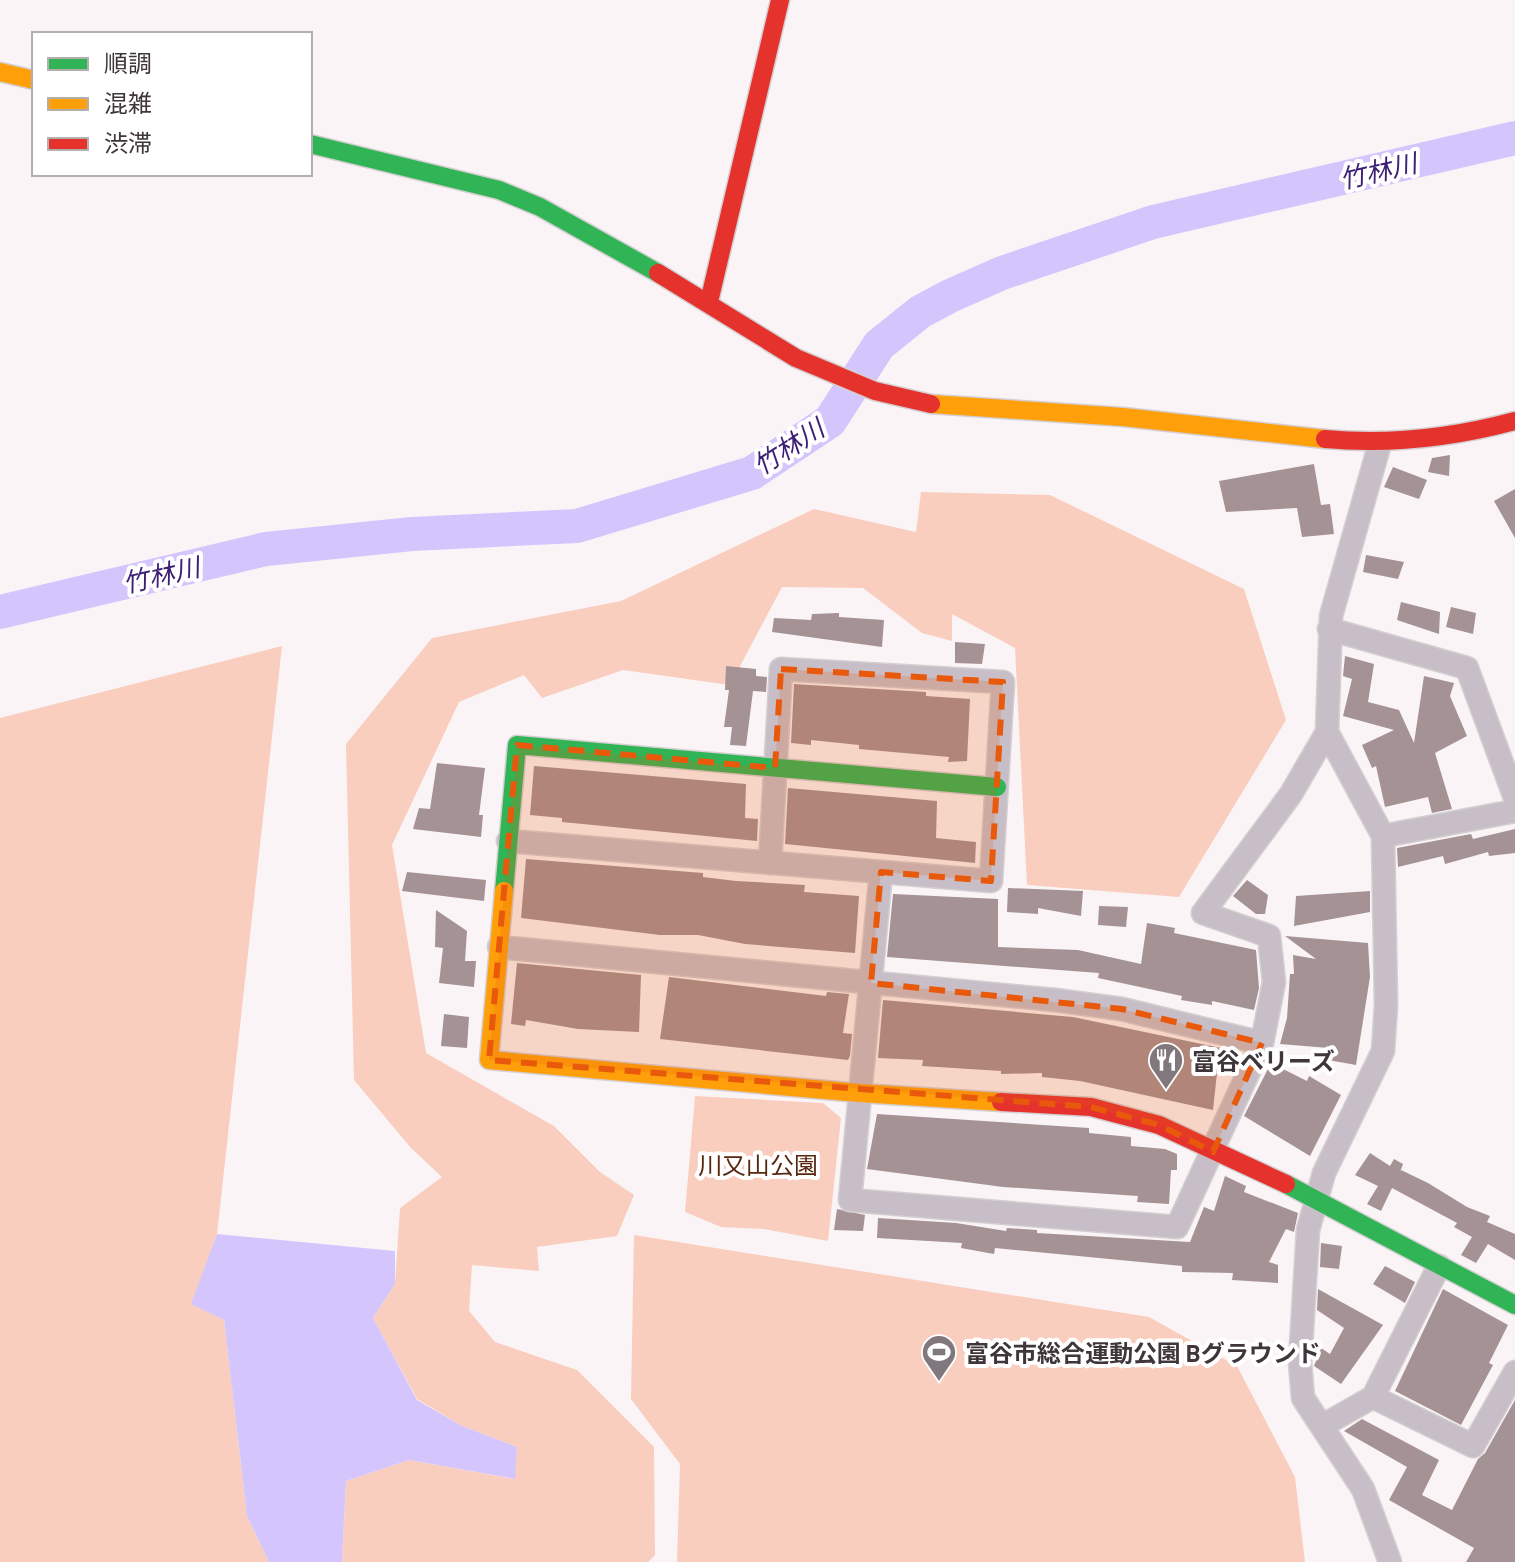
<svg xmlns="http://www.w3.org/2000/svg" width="1515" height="1562" viewBox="0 0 1515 1562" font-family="Barlow,'Noto Sans JP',sans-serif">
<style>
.green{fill:#f9cebe}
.water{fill:#d4c6fd}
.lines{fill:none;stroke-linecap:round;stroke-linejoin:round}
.river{stroke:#d4c6fd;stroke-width:34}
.building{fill:#a49295}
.street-casing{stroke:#d4cfd1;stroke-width:25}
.fast-casing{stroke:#d4cfd1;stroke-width:21}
.slow-casing{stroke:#d4cfd1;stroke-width:21}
.jam-casing{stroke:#d4cfd1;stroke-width:21}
.street{stroke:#c7bec7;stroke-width:22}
.fast{stroke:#30b455;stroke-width:18}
.slow{stroke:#ff9f0a;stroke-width:18}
.jam{stroke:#e5322d;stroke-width:18}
.marked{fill:#e8590c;fill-opacity:0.2;stroke:#e8590c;stroke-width:6;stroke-dasharray:16 10;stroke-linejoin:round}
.labels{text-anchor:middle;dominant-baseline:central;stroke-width:8;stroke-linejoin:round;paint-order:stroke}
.poi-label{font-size:24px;font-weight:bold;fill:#3e363a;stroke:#fff;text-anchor:start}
.park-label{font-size:24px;fill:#58260e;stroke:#fff}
.water-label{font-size:26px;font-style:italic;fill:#3d2075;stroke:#fff}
</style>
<rect width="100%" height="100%" fill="#fbf4f7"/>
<!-- green -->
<path class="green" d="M 921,492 L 1050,495 L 1244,589 L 1286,720 L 1179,897 L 1027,885 L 1015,648 L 952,614 L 952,641 L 922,633 L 863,588 L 782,587 L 730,685 L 623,670 L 542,698 L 524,675 L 459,702 L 392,845 L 426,1053 L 554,1126 L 600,1172 L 634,1195 L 617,1236 L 537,1247 L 539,1271 L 472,1265 L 469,1311 L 495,1342 L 577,1370 L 654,1447 L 655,1555 L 648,1562 L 342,1562 L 346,1481 L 409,1460 L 514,1479 L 517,1447 L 462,1426 L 417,1399 L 373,1318 L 395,1284 L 400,1208 L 442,1177 L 411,1148 L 354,1080 L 346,744 L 432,638 L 621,601 L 814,509 L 916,532 Z
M 282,646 L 217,1234 L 192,1304 L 224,1320 L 247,1516 L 269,1562 L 0,1562 L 0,718 Z
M 695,1096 L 823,1103 L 841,1118 L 828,1241 L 764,1229 L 721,1227 L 685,1212 Z
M 634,1235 L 1149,1317 L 1237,1366 L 1295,1477 L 1305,1562 L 677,1562 L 680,1464 L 631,1399 Z"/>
<!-- water -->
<path class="water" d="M 217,1234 L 395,1251 L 395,1284 L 373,1318 L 417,1400 L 462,1426 L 517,1447 L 515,1479 L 409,1460 L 346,1481 L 342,1562 L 269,1562 L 247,1516 L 224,1320 L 191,1304 Z"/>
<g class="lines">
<!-- river -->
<path class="river" d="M 0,612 L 266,549 L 412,534 L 577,526 L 752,473 L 830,421 L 879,345 L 920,312 L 950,296 L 1002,273 L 1153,222 L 1515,138"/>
</g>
<!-- building -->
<path class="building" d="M 1450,455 L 1449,476 L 1428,472 L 1432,458 Z
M 1314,464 L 1321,505 L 1330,504 L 1334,534 L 1302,537 L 1297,508 L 1226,512 L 1219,481 Z
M 1393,467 L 1427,480 L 1419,499 L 1384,487 Z
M 1515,489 L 1515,538 L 1494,501 Z
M 1366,555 L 1404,562 L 1398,579 L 1363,572 Z
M 1401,602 L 1440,612 L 1439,634 L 1397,620 Z
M 1451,607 L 1476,613 L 1473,634 L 1446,627 Z
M 839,613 L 839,617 L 884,620 L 882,647 L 772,632 L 774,618 L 811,620 L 812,614 Z
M 955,642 L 985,644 L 982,664 L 955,663 Z
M 1345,656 L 1374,664 L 1368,702 L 1399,710 L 1414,743 L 1424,676 L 1454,683 L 1450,696 L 1467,736 L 1435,753 L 1452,809 L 1432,813 L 1428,797 L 1385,807 L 1376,766 L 1372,768 L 1362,745 L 1394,730 L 1343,716 L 1352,679 L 1343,676 Z
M 726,666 L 756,669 L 756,676 L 767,677 L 766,692 L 753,691 L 746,746 L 730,745 L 732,727 L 724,727 L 729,690 L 725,690 Z
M 794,684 L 926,692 L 926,696 L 970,699 L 967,761 L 948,762 L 949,757 L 859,749 L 859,745 L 811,740 L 811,745 L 791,743 Z
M 437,763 L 485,768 L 479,815 L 483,815 L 481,837 L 413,829 L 419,808 L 430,809 Z
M 534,766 L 746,784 L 745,818 L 758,819 L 757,841 L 562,822 L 562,818 L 530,815 Z
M 788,788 L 937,801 L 936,838 L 976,842 L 975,863 L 785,844 Z
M 1515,829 L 1515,853 L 1489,856 L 1488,852 L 1445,864 L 1443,856 L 1398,867 L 1397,848 L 1471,834 L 1473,839 Z
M 526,859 L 703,873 L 703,877 L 736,881 L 805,885 L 804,892 L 859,896 L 855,953 L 745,944 L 698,935 L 660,935 L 521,918 Z
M 407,872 L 486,880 L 484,901 L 402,891 Z
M 1247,880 L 1268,895 L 1265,914 L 1256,914 L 1233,896 Z
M 1008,888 L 1083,891 L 1081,916 L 1038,908 L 1038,914 L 1007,912 Z
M 1370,891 L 1370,912 L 1294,926 L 1296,896 Z
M 893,894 L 998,899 L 998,947 L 1078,950 L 1141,964 L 1147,923 L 1175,928 L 1174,933 L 1256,950 L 1259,988 L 1254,1010 L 1212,1001 L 1212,1005 L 1181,1000 L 1182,996 L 1098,978 L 1099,973 L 887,957 Z
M 1099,906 L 1128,907 L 1126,927 L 1098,925 Z
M 436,910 L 467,931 L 465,961 L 476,961 L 474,987 L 439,983 L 443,948 L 435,947 Z
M 1285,936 L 1368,943 L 1370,977 L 1356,1065 L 1328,1060 L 1329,1048 L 1280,1044 L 1287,1018 L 1290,974 L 1294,974 L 1293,955 L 1316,959 Z
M 517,963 L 641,975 L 639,1032 L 578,1029 L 526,1020 L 525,1026 L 511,1024 Z
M 669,977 L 826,996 L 827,992 L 849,994 L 843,1033 L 852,1034 L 850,1056 L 848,1060 L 660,1039 Z
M 883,1000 L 1073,1017 L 1240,1052 L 1236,1067 L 1218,1064 L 1213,1110 L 1080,1081 L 1042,1077 L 1042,1073 L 1001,1074 L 1001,1071 L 922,1066 L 923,1060 L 878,1058 Z
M 444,1014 L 469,1017 L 467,1048 L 441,1046 Z
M 1271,1063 L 1307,1081 L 1309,1076 L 1341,1095 L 1310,1156 L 1244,1116 Z
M 877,1114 L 1089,1128 L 1089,1133 L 1131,1137 L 1131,1146 L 1165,1149 L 1177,1154 L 1177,1170 L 1171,1170 L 1169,1204 L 1137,1202 L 1138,1196 L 1003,1187 L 867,1169 Z
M 1370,1153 L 1390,1166 L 1394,1159 L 1403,1164 L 1400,1172 L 1401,1170 L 1428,1183 L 1467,1207 L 1490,1216 L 1487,1222 L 1515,1234 L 1515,1260 L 1488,1244 L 1476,1263 L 1461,1255 L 1472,1237 L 1454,1227 L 1457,1223 L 1392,1188 L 1381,1211 L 1367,1204 L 1378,1186 L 1355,1175 Z
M 1225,1176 L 1246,1186 L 1244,1192 L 1298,1213 L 1294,1232 L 1286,1229 L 1269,1262 L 1278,1265 L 1278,1283 L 1232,1280 L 1233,1273 L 1182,1272 L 1182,1266 L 995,1248 L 994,1254 L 961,1248 L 962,1243 L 877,1238 L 878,1218 L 956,1223 L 1006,1231 L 1007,1228 L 1037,1230 L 1037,1233 L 1190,1242 L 1204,1207 L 1214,1211 Z
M 837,1209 L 865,1215 L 863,1231 L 834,1230 Z
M 1321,1243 L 1342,1246 L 1339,1269 L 1320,1267 Z
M 1385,1266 L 1415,1282 L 1405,1303 L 1373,1284 Z
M 1318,1289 L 1383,1325 L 1341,1384 L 1314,1366 L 1321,1348 L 1330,1354 L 1344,1328 L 1317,1310 Z
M 1443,1289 L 1508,1325 L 1489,1363 L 1493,1365 L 1461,1425 L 1395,1391 Z
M 1515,1400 L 1515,1562 L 1466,1562 L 1474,1548 L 1389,1500 L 1407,1467 L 1344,1431 L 1362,1419 L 1439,1460 L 1422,1495 L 1452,1510 L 1478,1459 L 1485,1453 Z"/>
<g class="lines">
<!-- street casing -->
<g class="street-casing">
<path id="street" d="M 1329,629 L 1467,668 L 1515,798
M 1327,732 L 1383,836 L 1386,1005 L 1383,1051 L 1324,1173 L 1308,1230 L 1300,1363 L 1303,1398 L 1363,1489 L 1390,1562
M 1383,836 L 1515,811
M 508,841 L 991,881 L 1003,682 L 781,669 L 770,863
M 881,872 L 850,1200 L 1177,1227 L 1262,1043 L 1274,982 L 1269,936 L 1203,913 L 1291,794 L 1327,732 L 1331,616 L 1380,443
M 499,947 L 1055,1000 L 1122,1009 L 1262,1043
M 1373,1397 L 1473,1446 L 1515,1372
M 1322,1426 L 1373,1397 L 1439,1266"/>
</g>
<!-- fast casing -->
<g class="fast-casing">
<path id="fast" d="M 310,144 L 499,190 L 540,207 L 658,273
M 504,891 L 517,745 L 997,787
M 1286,1184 L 1515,1305"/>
</g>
<!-- slow casing -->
<g class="slow-casing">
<path id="slow" d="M 0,72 L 34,80
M 931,404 L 1123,417 L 1325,439
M 504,891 L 489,1060 L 859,1093 L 1001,1102"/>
</g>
<!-- jam casing -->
<g class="jam-casing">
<path id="jam" d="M 658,273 L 796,358 L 875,391 L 931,404
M 709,302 L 780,0
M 1325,439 C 1390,445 1452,438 1515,421
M 1001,1102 L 1091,1107 L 1159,1125 L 1286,1184"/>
</g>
<!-- street -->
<use href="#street" class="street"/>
<!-- fast -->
<use href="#fast" class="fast"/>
<!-- slow -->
<use href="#slow" class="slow"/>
<!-- jam -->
<use href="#jam" class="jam"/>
</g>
<!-- marked area -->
<path class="marked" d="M 781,669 L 1003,682 L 991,881 L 881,872 L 871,983 L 1122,1009 L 1262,1043 L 1213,1152 L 1159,1125 L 1091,1107 L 489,1060 L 517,745 L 775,768 Z"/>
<!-- icons -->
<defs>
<g id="restaurant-pin" transform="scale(1.8)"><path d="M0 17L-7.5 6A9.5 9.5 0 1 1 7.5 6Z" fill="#80787c" stroke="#fff"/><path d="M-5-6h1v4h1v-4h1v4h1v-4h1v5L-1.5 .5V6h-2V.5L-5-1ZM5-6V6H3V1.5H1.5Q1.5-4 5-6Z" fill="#fff"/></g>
<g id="stadium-pin" transform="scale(1.8)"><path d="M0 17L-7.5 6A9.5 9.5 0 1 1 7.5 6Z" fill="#80787c" stroke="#fff"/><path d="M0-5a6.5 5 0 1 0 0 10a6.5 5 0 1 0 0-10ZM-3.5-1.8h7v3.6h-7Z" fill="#fff"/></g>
</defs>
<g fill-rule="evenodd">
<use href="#restaurant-pin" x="1166" y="1060"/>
<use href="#stadium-pin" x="939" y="1352"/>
</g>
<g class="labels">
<!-- poi labels -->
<g class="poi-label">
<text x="1192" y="1060">富谷ベリーズ</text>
<text x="965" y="1352">富谷市総合運動公園 Bグラウンド</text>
</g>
<!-- park labels -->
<g class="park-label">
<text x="758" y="1164">川又山公園</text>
</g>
<!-- water labels -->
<g class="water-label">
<text transform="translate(1378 170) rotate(-13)">竹林川</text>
<text transform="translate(788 446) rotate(-33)">竹林川</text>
<text transform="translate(161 574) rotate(-13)">竹林川</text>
</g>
</g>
<!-- legend -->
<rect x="32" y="32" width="280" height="144" fill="#ffffff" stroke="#b2afb0" stroke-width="2"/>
<rect x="48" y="58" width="40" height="12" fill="#30b455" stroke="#b2afb0" stroke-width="2"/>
<text x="104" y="72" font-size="24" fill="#3e363a">順調</text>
<rect x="48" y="98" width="40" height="12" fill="#ff9f0a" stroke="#b2afb0" stroke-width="2"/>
<text x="104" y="112" font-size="24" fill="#3e363a">混雑</text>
<rect x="48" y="138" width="40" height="12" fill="#e5322d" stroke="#b2afb0" stroke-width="2"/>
<text x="104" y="152" font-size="24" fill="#3e363a">渋滞</text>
</svg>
